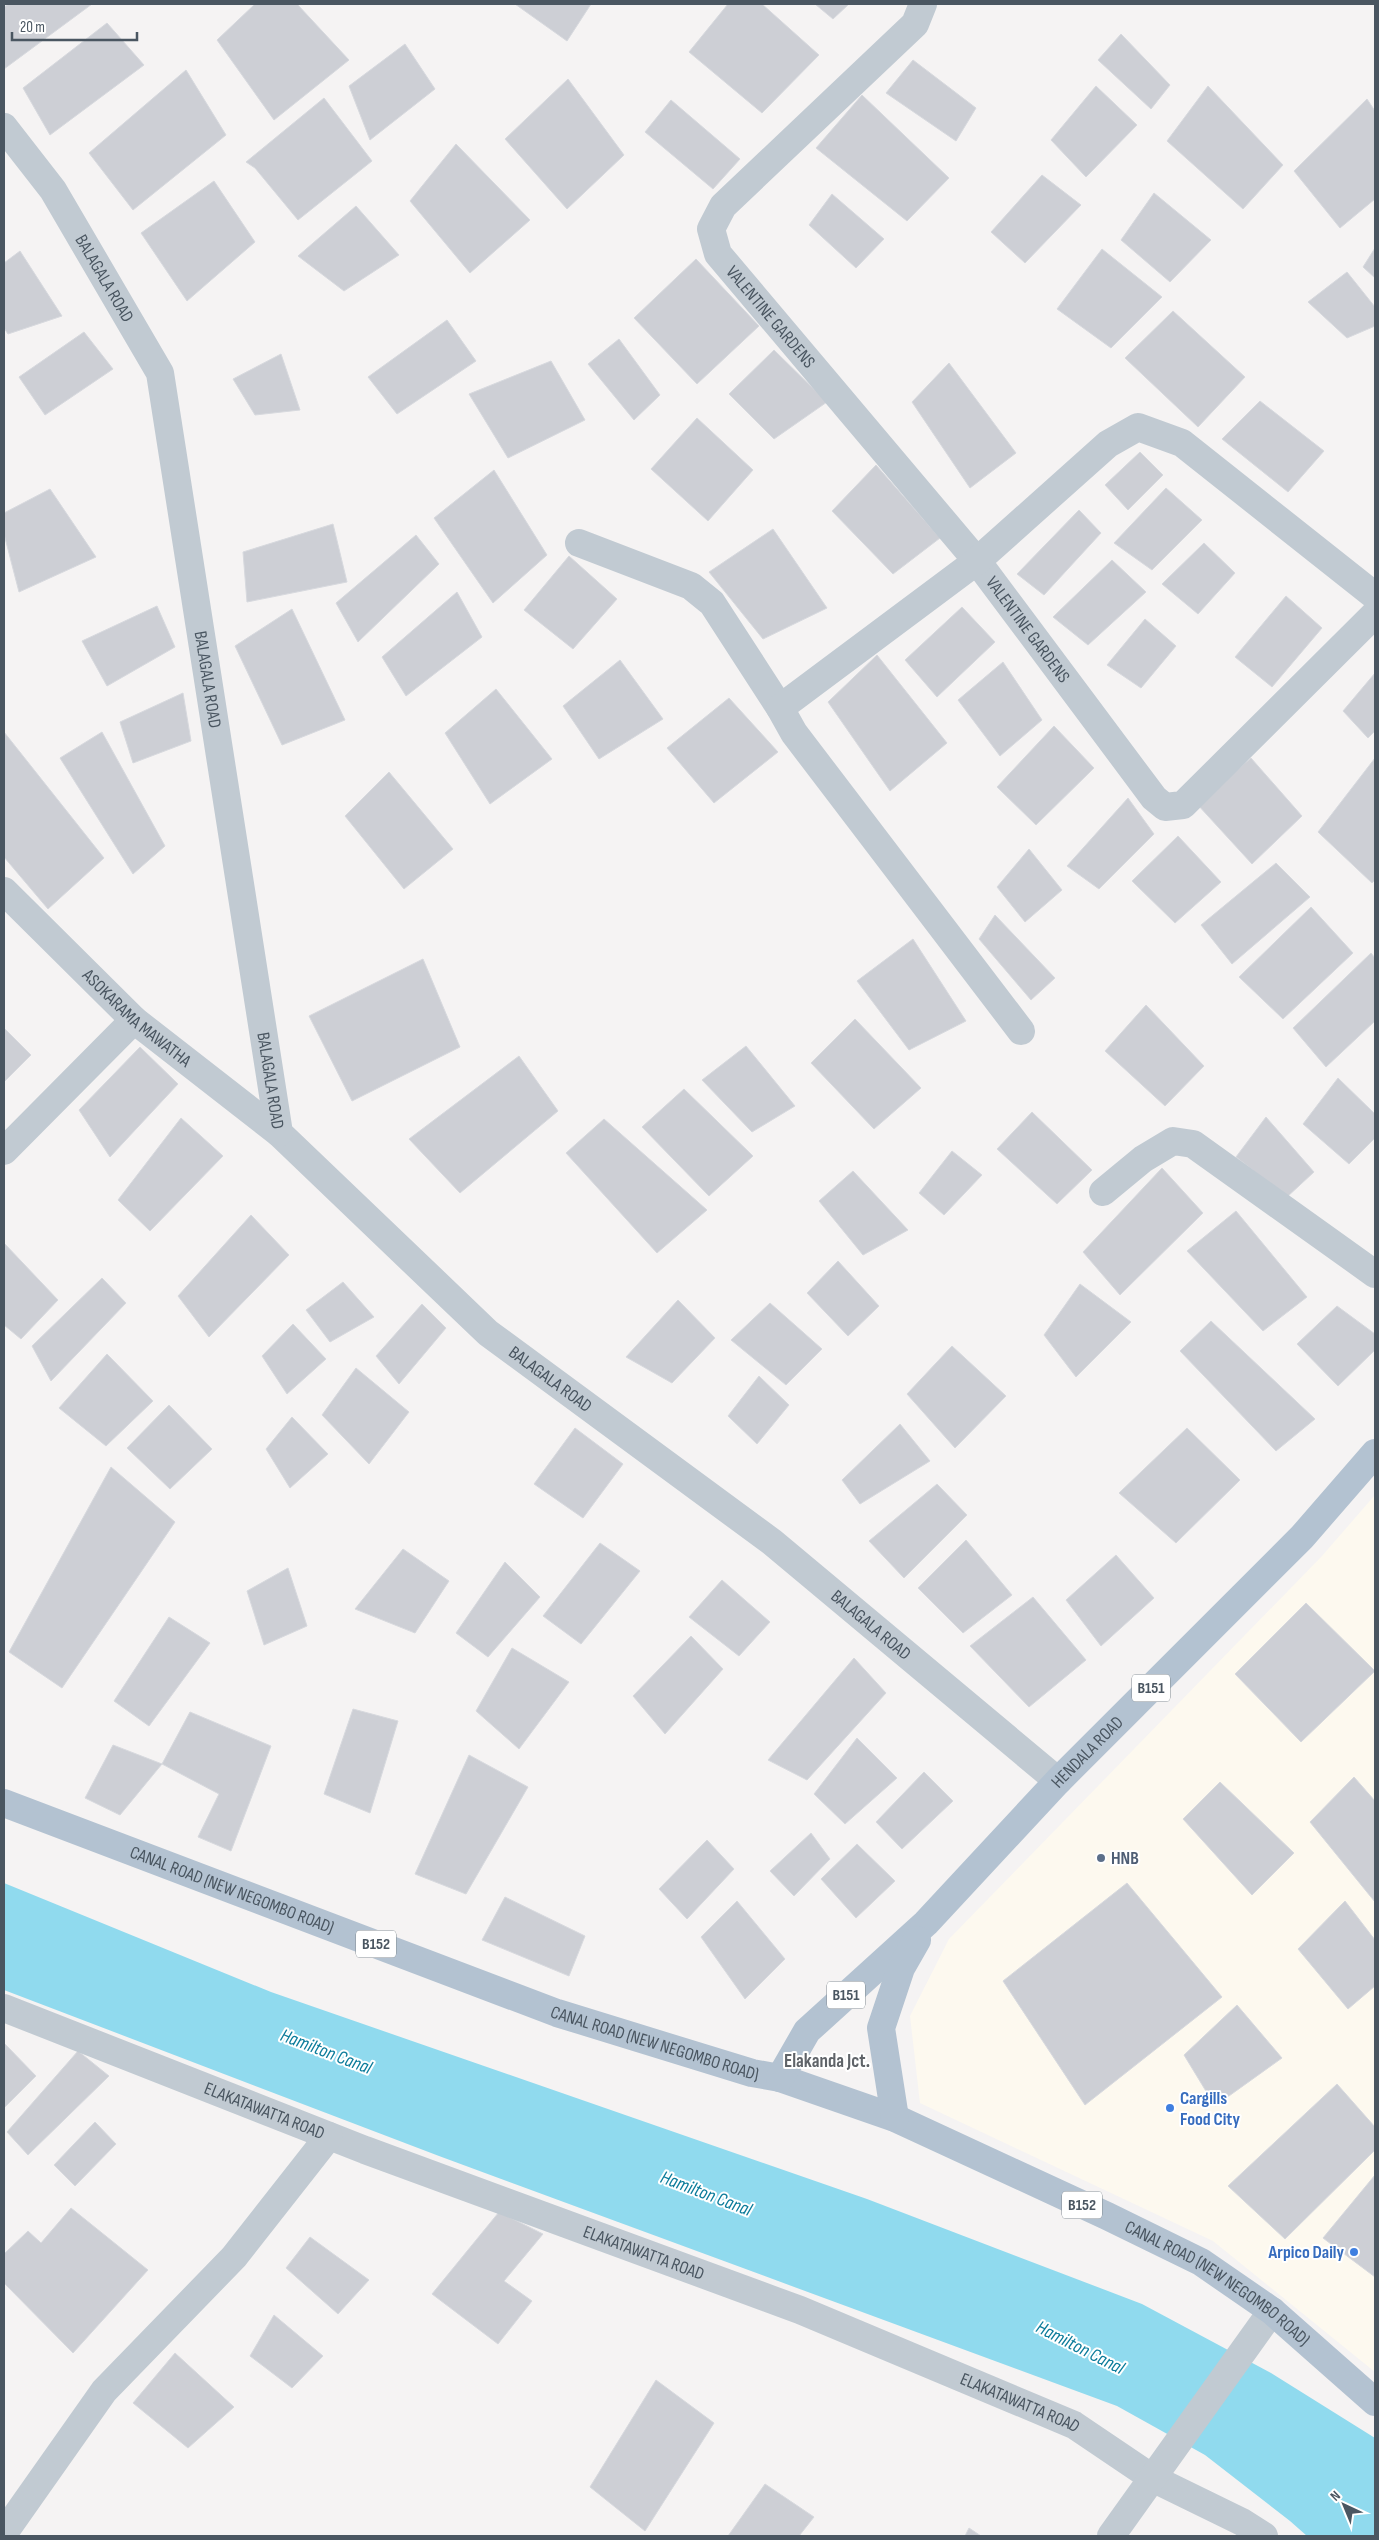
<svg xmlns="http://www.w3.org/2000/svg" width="1379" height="2540" viewBox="0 0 1379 2540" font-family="'Sofia Sans Condensed',sans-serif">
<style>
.commercial{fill:#fdf9ef}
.water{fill:#90daee}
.building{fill:#cdcfd5;stroke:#d7d9de}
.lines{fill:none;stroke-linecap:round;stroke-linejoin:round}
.street{stroke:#c1cad2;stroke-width:28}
.primary{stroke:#b3c2d1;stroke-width:28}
.service-dot{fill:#5c6f8a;stroke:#fff;stroke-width:2}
.shop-dot{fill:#3f7fe0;stroke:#fff;stroke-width:2}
.labels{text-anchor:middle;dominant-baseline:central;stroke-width:4;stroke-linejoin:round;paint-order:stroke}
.shield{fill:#fff;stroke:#808990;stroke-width:1}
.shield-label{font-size:16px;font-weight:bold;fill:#4a5661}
.street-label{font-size:18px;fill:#4a5661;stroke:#fff}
.service-label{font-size:18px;font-weight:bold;fill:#4e5e75;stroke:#fff;text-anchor:start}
.shop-label{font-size:18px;font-weight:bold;fill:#366cbe;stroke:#fff;text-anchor:start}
.water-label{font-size:19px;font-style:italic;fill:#0c7c9b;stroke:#fff}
.neighbourhood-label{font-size:19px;font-weight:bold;fill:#5f6368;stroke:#fff}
</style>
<rect width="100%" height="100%" fill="#f5f3f3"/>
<!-- commercial -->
<path class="commercial" d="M 1375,1495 L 1375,2372 L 1213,2241 L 920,2103 L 910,2016 L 949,1939 L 1322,1556 Z"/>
<!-- water -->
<path class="water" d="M 4,1883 L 271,1992 L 867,2199 L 1142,2304 L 1271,2373 L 1375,2438 L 1375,2536 L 1307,2536 L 1290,2521 L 1205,2455 L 1117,2406 L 439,2156 L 4,1990 Z"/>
<!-- building -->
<path class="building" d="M 9,4 L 92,4 L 4,69 L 4,7 Z
M 255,4 L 297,4 L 349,60 L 274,120 L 217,40 Z
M 515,4 L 591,4 L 567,41 Z
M 728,4 L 762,4 L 819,55 L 762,113 L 689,52 Z
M 815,4 L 849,4 L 833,19 Z
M 107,23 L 144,65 L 50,135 L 23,88 Z
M 1121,34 L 1170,85 L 1151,109 L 1098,60 Z
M 405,44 L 435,89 L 370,140 L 349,86 Z
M 913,60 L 976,108 L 956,141 L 886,93 Z
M 186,70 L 226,135 L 133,210 L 89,153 Z
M 568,79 L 624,155 L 567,209 L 505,139 Z
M 1096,86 L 1137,125 L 1086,177 L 1051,140 Z
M 1208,86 L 1283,165 L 1243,209 L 1167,141 Z
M 862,95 L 949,178 L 907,221 L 816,148 Z
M 324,98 L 372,161 L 298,220 L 255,168 L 246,162 Z
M 1367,99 L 1375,111 L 1375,199 L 1340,228 L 1294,171 Z
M 671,100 L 740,159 L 713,189 L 645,132 Z
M 456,144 L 530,220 L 470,273 L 410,201 Z
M 1042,175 L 1081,205 L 1025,263 L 991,232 Z
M 214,181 L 255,242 L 187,301 L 141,233 Z
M 1154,193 L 1211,240 L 1170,282 L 1121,240 Z
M 832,194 L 884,239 L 856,268 L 809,225 Z
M 356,206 L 399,255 L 344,291 L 298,256 Z
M 1375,248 L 1375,278 L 1363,267 Z
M 1102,249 L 1162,297 L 1111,348 L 1057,309 Z
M 20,251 L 62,316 L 8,334 L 4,328 L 4,263 Z
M 696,259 L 759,326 L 697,384 L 634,318 Z
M 1347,272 L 1375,307 L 1375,326 L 1347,338 L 1308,302 Z
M 1173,311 L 1245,377 L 1198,427 L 1125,358 Z
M 447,320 L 476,361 L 397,414 L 368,377 Z
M 84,332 L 113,369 L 45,415 L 19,377 Z
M 619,339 L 660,395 L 634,420 L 588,364 Z
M 774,350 L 827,402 L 774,439 L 729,394 Z
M 281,354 L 300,410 L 255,415 L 233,379 Z
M 551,361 L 585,420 L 508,458 L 469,394 Z
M 949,363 L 1016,453 L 970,488 L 912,402 Z
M 1260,401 L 1324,451 L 1288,492 L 1222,439 Z
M 697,418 L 753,470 L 708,521 L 651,469 Z
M 1140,452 L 1163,475 L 1128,510 L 1105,485 Z
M 876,465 L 940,538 L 893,574 L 832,511 Z
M 494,470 L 547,555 L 493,603 L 434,518 Z
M 1166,488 L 1202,520 L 1152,570 L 1114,543 Z
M 50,489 L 96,557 L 19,592 L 4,534 L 4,513 Z
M 1079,510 L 1101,533 L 1044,595 L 1017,574 Z
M 333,524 L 347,582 L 247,602 L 243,552 Z
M 773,529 L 827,608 L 763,639 L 709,572 Z
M 416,535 L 439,564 L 358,642 L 336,603 Z
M 1204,543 L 1235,573 L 1198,614 L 1162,584 Z
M 569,556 L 617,599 L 573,649 L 524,610 Z
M 1112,560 L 1146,592 L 1088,645 L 1053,617 Z
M 457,592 L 482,637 L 406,696 L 382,657 Z
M 1286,596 L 1322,628 L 1272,687 L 1235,657 Z
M 157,606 L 175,647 L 107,686 L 82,641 Z
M 962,607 L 995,642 L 937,697 L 905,660 Z
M 292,609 L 345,720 L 282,745 L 235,646 Z
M 1145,619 L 1176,646 L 1141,688 L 1107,665 Z
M 877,655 L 947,743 L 890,791 L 828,702 Z
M 620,660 L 663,719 L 599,759 L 563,706 Z
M 1003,662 L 1042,720 L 1000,756 L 958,700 Z
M 1375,673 L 1375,731 L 1368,738 L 1343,711 Z
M 496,689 L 552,759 L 490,804 L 445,733 Z
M 183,693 L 191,741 L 133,763 L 120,722 Z
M 729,698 L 778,752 L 714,803 L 667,748 Z
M 1054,726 L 1094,768 L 1036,825 L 997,787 Z
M 4,732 L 104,858 L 48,909 L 4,857 Z
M 102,732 L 165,846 L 133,874 L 60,758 Z
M 1251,758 L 1302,816 L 1252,864 L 1197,804 Z
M 1375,758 L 1375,880 L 1372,883 L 1318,832 Z
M 389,772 L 453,849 L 404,889 L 345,816 Z
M 1128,798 L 1154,834 L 1099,889 L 1067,866 Z
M 1178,836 L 1221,882 L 1175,923 L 1132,881 Z
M 1029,849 L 1062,890 L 1025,922 L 997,887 Z
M 1276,863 L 1310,897 L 1232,964 L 1201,925 Z
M 1311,907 L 1353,953 L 1283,1019 L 1239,977 Z
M 995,915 L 1055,978 L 1031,1000 L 979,939 Z
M 913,939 L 966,1021 L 909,1050 L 857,981 Z
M 1371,953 L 1375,958 L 1375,1021 L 1326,1067 L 1293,1028 Z
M 423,959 L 460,1047 L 352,1101 L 309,1016 Z
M 1146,1005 L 1204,1066 L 1165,1106 L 1105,1051 Z
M 855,1019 L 921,1088 L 874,1129 L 811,1063 Z
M 4,1028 L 31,1055 L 4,1082 Z
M 746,1046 L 795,1106 L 752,1132 L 702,1080 Z
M 140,1047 L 178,1084 L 110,1157 L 79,1110 Z
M 519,1056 L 558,1111 L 460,1193 L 409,1139 Z
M 1338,1078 L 1375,1114 L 1375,1138 L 1349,1164 L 1303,1124 Z
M 684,1089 L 753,1156 L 709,1196 L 642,1127 Z
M 1032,1112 L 1092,1170 L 1057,1204 L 997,1149 Z
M 1266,1117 L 1314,1172 L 1287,1197 L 1236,1157 Z
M 181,1118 L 223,1156 L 150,1231 L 118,1200 Z
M 604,1119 L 707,1210 L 657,1253 L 566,1153 Z
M 952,1151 L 982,1175 L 944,1215 L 919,1193 Z
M 1162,1168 L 1203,1213 L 1120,1295 L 1083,1252 Z
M 853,1171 L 908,1230 L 863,1255 L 819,1201 Z
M 1236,1211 L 1307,1297 L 1263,1331 L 1187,1251 Z
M 251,1215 L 289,1255 L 209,1337 L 178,1296 Z
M 4,1243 L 58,1300 L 21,1339 L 4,1325 Z
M 838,1261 L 879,1306 L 848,1336 L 807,1293 Z
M 102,1278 L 126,1303 L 51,1381 L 32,1346 Z
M 343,1282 L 374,1317 L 330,1342 L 306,1310 Z
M 1080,1284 L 1131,1322 L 1076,1377 L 1044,1335 Z
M 678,1300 L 715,1338 L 672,1383 L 626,1357 Z
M 770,1303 L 822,1349 L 786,1385 L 731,1340 Z
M 422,1304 L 446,1328 L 399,1384 L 376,1356 Z
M 1337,1306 L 1375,1334 L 1375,1350 L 1338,1386 L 1297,1344 Z
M 1211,1321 L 1315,1419 L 1276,1451 L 1180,1351 Z
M 293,1324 L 326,1359 L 287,1394 L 262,1356 Z
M 952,1346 L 1006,1396 L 955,1448 L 907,1394 Z
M 107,1354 L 153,1401 L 106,1446 L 59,1408 Z
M 356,1368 L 409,1412 L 369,1464 L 322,1415 Z
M 759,1376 L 789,1405 L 757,1444 L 728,1416 Z
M 169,1405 L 212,1449 L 170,1489 L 127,1448 Z
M 292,1417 L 328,1454 L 290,1488 L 266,1449 Z
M 900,1424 L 930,1461 L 860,1504 L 842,1480 Z
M 575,1428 L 623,1464 L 583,1518 L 534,1484 Z
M 1187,1428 L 1240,1480 L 1176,1543 L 1119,1493 Z
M 111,1467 L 175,1522 L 62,1688 L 9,1652 Z
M 937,1484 L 967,1515 L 904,1578 L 869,1541 Z
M 966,1540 L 1012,1595 L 963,1633 L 918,1588 Z
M 600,1543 L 640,1571 L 581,1644 L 543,1616 Z
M 403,1549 L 449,1581 L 415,1633 L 355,1609 Z
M 1116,1555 L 1154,1598 L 1101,1646 L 1066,1600 Z
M 505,1562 L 540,1597 L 488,1657 L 456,1633 Z
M 288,1568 L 307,1626 L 264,1645 L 247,1591 Z
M 722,1580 L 770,1622 L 739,1656 L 689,1617 Z
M 1033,1597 L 1086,1660 L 1029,1707 L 970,1646 Z
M 1306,1603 L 1375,1671 L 1301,1742 L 1235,1674 Z
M 169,1617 L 210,1643 L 149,1726 L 114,1701 Z
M 691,1636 L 723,1669 L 665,1734 L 633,1696 Z
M 512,1648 L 569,1682 L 519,1749 L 476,1711 Z
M 854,1658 L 886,1693 L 807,1780 L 768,1760 Z
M 353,1709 L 398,1721 L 370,1813 L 324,1794 Z
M 190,1712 L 271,1746 L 231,1851 L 198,1837 L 219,1794 L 162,1764 Z
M 857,1738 L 897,1778 L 845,1824 L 814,1794 Z
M 113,1745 L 162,1764 L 120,1815 L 85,1798 Z
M 469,1755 L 528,1787 L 466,1894 L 415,1874 Z
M 924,1772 L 953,1801 L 902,1849 L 876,1822 Z
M 1354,1777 L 1375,1801 L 1375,1902 L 1310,1822 Z
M 1220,1782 L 1294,1853 L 1252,1895 L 1183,1819 Z
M 811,1833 L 830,1859 L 794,1896 L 770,1871 Z
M 707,1840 L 734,1869 L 687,1919 L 659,1889 Z
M 857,1844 L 895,1881 L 856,1918 L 821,1879 Z
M 1127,1883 L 1222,1997 L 1085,2105 L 1003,1981 Z
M 505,1897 L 585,1936 L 569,1976 L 482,1940 Z
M 737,1901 L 785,1959 L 745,1999 L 701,1937 Z
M 1345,1901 L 1375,1940 L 1375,1986 L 1348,2009 L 1298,1949 Z
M 1237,2005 L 1282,2058 L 1215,2106 L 1184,2055 Z
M 4,2043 L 36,2076 L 4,2108 Z
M 78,2051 L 109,2076 L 28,2155 L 7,2132 Z
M 1337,2084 L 1375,2127 L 1375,2150 L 1285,2239 L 1228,2186 Z
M 95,2122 L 116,2144 L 75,2186 L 54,2165 Z
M 1375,2175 L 1375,2277 L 1323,2238 Z
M 71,2208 L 148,2270 L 73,2353 L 4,2283 L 4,2254 L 28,2231 L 41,2243 Z
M 499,2212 L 543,2234 L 504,2281 L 532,2301 L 498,2344 L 432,2294 Z
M 310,2237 L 369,2280 L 338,2314 L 286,2268 Z
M 274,2315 L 323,2356 L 292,2388 L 250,2356 Z
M 175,2353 L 234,2407 L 188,2448 L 133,2403 Z
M 656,2380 L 714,2423 L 645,2531 L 590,2487 Z
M 765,2484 L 814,2517 L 799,2536 L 728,2536 Z
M 969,2528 L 981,2536 L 965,2536 Z"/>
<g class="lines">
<!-- street -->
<g class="street">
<path id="s1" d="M 923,4 L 915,24 L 723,206 L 711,229 L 718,254 L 977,561 L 1154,798 L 1165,807 L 1183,805 L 1375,614"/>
<path id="s2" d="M 4,127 L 53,190 L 160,373 L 279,1133 L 488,1333 L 772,1542 L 1058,1781"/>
<path d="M 579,543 L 691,586 L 712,603 L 780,708"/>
<path id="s3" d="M 4,891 L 134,1020 L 279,1133"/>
<path d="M 1021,1031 L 794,733 L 780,708 L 977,561 L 1108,444 L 1138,427 L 1182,443 L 1375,596"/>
<path d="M 4,1151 L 134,1020"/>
<path d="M 1103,1192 L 1143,1159 L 1173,1141 L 1193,1144 L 1375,1274"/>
<path id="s4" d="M 4,2008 L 365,2150 L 800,2310 L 1074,2425 L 1154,2479 L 1242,2522 L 1264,2536"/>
<path d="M 4,2533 L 104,2391 L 234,2257 L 329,2136"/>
<path d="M 1111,2536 L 1272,2311"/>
</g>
<!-- primary -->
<g class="primary">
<path id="s5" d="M 4,1803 L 557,2013 L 752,2073 L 780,2078 L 895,2118 L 1107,2216 L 1201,2262 L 1272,2311 L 1375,2402"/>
<path id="s6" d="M 780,2078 L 807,2031 L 926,1923 L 1058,1781 L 1302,1537 L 1375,1453"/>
<path d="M 895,2118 L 881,2028 L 901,1968 L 917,1940"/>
</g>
</g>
<!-- markers -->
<circle class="service-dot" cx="1101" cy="1858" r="5"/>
<g class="shop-dot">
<circle cx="1170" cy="2108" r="5"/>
<circle cx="1354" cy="2252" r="5"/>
</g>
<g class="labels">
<!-- shield labels -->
<g class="shield">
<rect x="1132" y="1674.5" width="38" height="27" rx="4"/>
<rect x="356" y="1930.5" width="40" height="27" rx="4"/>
<rect x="827" y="1981.5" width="38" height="27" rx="4"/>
<rect x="1062" y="2191.5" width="40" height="27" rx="4"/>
</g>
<g class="shield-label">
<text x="1151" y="1688">B151</text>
<text x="376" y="1944">B152</text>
<text x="846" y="1995">B151</text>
<text x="1082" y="2205">B152</text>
</g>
<!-- street labels -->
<g class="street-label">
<text stroke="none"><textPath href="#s2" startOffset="182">BALAGALA ROAD</textPath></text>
<text stroke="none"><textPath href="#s1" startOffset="420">VALENTINE GARDENS</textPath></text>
<text stroke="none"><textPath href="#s1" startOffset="825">VALENTINE GARDENS</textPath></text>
<text stroke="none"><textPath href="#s2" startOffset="602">BALAGALA ROAD</textPath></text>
<text stroke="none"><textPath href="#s3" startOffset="184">ASOKARAMA MAWATHA</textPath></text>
<text stroke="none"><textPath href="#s2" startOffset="1008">BALAGALA ROAD</textPath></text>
<text stroke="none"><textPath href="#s2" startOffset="1428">BALAGALA ROAD</textPath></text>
<text stroke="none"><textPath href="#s2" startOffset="1832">BALAGALA ROAD</textPath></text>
<text stroke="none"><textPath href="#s6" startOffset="450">HENDALA ROAD</textPath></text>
<text stroke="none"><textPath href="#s5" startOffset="244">CANAL ROAD (NEW NEGOMBO ROAD)</textPath></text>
<text stroke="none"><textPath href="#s5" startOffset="694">CANAL ROAD (NEW NEGOMBO ROAD)</textPath></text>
<text stroke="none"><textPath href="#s4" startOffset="280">ELAKATAWATTA ROAD</textPath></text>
<text stroke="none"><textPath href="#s4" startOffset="685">ELAKATAWATTA ROAD</textPath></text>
<text stroke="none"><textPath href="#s5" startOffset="1309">CANAL ROAD (NEW NEGOMBO ROAD)</textPath></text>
<text stroke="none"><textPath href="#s4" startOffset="1090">ELAKATAWATTA ROAD</textPath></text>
</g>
<!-- service labels -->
<g class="service-label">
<text x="1111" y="1858">HNB</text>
</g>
<!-- shop labels -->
<g class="shop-label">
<text x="1180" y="2098">Cargills<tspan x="1180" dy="21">Food City</tspan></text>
<text x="1344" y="2252" text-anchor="end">Arpico Daily</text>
</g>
<!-- water labels -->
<g class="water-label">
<text transform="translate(326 2052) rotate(21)">Hamilton Canal</text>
<text transform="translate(706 2194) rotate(21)">Hamilton Canal</text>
<text transform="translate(1080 2348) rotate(27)">Hamilton Canal</text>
</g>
<!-- neighbourhood labels -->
<g class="neighbourhood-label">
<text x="827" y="2061">Elakanda Jct.</text>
</g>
</g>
<!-- border -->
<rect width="1379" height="2540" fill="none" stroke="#4a5661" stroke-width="10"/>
<!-- north arrow -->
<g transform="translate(1344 2505) rotate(316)" stroke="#ffffff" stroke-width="4" paint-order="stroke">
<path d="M0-4L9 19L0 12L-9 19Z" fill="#4a5661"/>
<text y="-8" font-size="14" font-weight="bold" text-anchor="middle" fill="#4a5661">N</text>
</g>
<!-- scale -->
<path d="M12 32v8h125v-8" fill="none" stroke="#4a5661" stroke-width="2.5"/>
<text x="20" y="32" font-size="15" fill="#4a5661" stroke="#ffffff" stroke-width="4" paint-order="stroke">20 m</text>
</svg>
